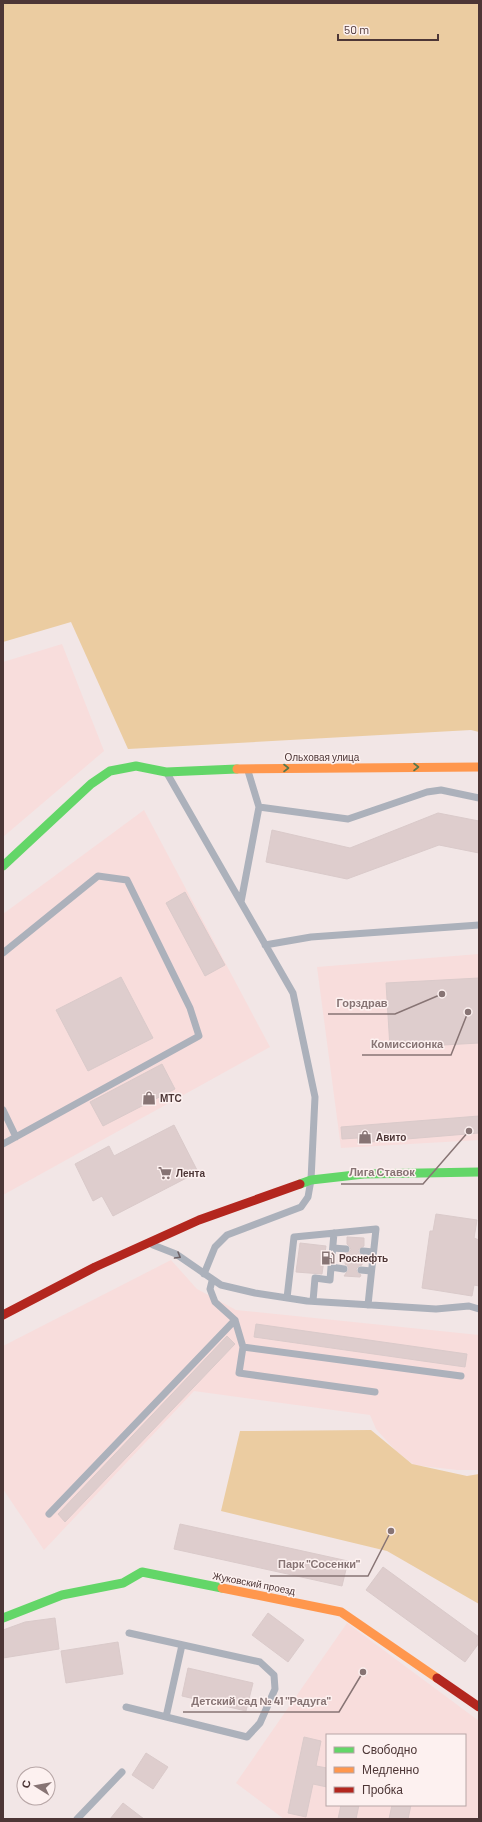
<svg xmlns="http://www.w3.org/2000/svg" width="482" height="1822" viewBox="0 0 482 1822" font-family="Barlow,sans-serif">
<style>
.built{fill:#f8dddc;fill-rule:evenodd}
.green{fill:#ebcca1}
.building{fill:#decdcd;stroke:#dacaca}
.lines{fill:none;stroke-linecap:round;stroke-linejoin:round}
.lane{stroke:#acb1bb;stroke-width:7}
.fast{stroke:#63d668;stroke-width:9}
.slow{stroke:#ff974d;stroke-width:9}
.jam{stroke:#b3261e;stroke-width:9}
.oneway{stroke:#56764a}
.oneway2{stroke:#6e6165}
.labels{text-anchor:middle;dominant-baseline:central;stroke-width:3;stroke-linejoin:round;paint-order:stroke}
.street-label{font-size:10px;fill:#4d3636;stroke:#fdf1f0}
.poi-label{font-size:10px;font-weight:bold;fill:#4d3636;stroke:#fdf1f0;text-anchor:start}
.leader{fill:none;stroke:#877474;stroke-width:1.5}
.callout-dot{fill:#877474;stroke:#fdf1f0;stroke-width:1.5}
.callout-label{font-size:11px;text-anchor:middle;font-weight:bold;fill:#877474;stroke:#fdf1f0;stroke-width:3;stroke-linejoin:round;paint-order:stroke}
</style>
<rect width="100%" height="100%" fill="#f2e6e6"/>
<!-- built -->
<path class="built" d="M 62,644 L 104,751 L 3,837 L 3,662 Z
M 144,810 L 270,1047 L 3,1195 L 3,914 Z
M 479,954 L 479,1140 L 341,1148 L 317,967 Z
M 171,1260 L 197,1289 L 236,1310 L 479,1335 L 479,1470 L 457,1470 L 414,1465 L 396,1451 L 376,1429 L 370,1415 L 194,1391 L 44,1550 L 3,1489 L 3,1346 Z
M 347,1623 L 479,1721 L 479,1815 L 476,1819 L 284,1819 L 236,1783 ZM 327,1735 L 465,1735 L 465,1805 L 327,1805 Z"/>
<!-- green -->
<path class="green" d="M 3,3 L 479,3 L 479,732 L 471,730 L 128,749 L 71,622 L 3,642 Z
M 371,1430 L 412,1464 L 467,1476 L 479,1474 L 479,1604 L 387,1551 L 221,1511 L 240,1431 Z"/>
<!-- building -->
<path class="building" d="M 438,813 L 479,821 L 479,853 L 439,845 L 347,879 L 266,862 L 272,830 L 350,848 Z
M 185,892 L 225,965 L 205,976 L 166,903 Z
M 121,977 L 153,1038 L 88,1071 L 56,1010 Z
M 479,978 L 479,1043 L 390,1048 L 386,983 Z
M 162,1064 L 175,1089 L 103,1126 L 90,1102 Z
M 479,1116 L 479,1133 L 358,1143 L 358,1138 L 342,1139 L 341,1127 Z
M 174,1125 L 198,1172 L 113,1216 L 102,1196 L 93,1201 L 75,1164 L 109,1146 L 114,1156 Z
M 436,1214 L 477,1220 L 474,1238 L 479,1240 L 479,1286 L 474,1285 L 472,1296 L 422,1288 L 430,1231 L 433,1231 Z
M 347,1237 L 364,1238 L 364,1246 L 358,1250 L 359,1253 L 363,1256 L 362,1265 L 359,1266 L 356,1269 L 357,1272 L 361,1275 L 360,1277 L 344,1276 L 349,1269 L 347,1265 L 345,1264 L 346,1254 L 351,1250 L 350,1247 L 347,1244 Z
M 300,1243 L 326,1246 L 322,1274 L 296,1272 Z
M 256,1324 L 467,1354 L 465,1367 L 254,1337 Z
M 227,1336 L 235,1344 L 65,1522 L 58,1514 Z
M 180,1524 L 348,1561 L 342,1586 L 174,1549 Z
M 383,1567 L 479,1637 L 479,1643 L 465,1662 L 366,1590 Z
M 268,1613 L 304,1640 L 288,1662 L 252,1635 Z
M 55,1618 L 59,1649 L 3,1658 L 3,1630 L 25,1622 Z
M 118,1642 L 123,1674 L 66,1683 L 61,1651 Z
M 188,1668 L 253,1683 L 246,1711 L 182,1696 Z
M 304,1737 L 321,1741 L 316,1766 L 327,1768 L 327,1787 L 313,1784 L 306,1817 L 288,1813 Z
M 146,1753 L 168,1767 L 153,1789 L 132,1775 Z
M 123,1803 L 144,1819 L 110,1819 Z
M 341,1805 L 359,1805 L 356,1819 L 338,1819 Z
M 392,1805 L 411,1805 L 408,1819 L 389,1819 Z"/>
<g class="lines">
<!-- lane -->
<path class="lane" d="M 248,771 L 259,807 L 348,819 L 427,792 L 441,790 L 479,798
M 168,775 L 293,993 L 315,1097 L 311,1180 L 308,1197 L 301,1207 L 227,1235 L 215,1247 L 204,1274
M 241,902 L 259,807
M 265,945 L 311,937 L 479,925
M 3,953 L 98,876 L 127,880 L 190,1008 L 199,1036 L 3,1144
M 3,1110 L 16,1137
M 153,1245 L 176,1254 L 221,1285 L 255,1293 L 307,1301 L 436,1309 L 469,1306 L 479,1309
M 333,1248 L 346,1249
M 363,1251 L 373,1252
M 331,1267 L 334,1233
M 361,1270 L 371,1271
M 212,1281 L 210,1289 L 215,1302 L 235,1320 L 243,1347 L 461,1376
M 287,1298 L 294,1237 L 376,1229 L 368,1305
M 313,1301 L 315,1278 L 330,1280 L 331,1267 L 344,1269
M 243,1347 L 239,1373 L 375,1392
M 49,1514 L 235,1320
M 126,1707 L 247,1737 L 260,1723 L 275,1689 L 274,1675 L 260,1662 L 129,1633
M 166,1717 L 182,1645
M 77,1819 L 122,1772"/>
<!-- fast -->
<path class="fast" d="M 3,866 L 91,784 L 110,771 L 136,766 L 166,772 L 237,769
M 300,1184 L 311,1180 L 364,1174 L 479,1172
M 3,1618 L 62,1595 L 123,1583 L 142,1572 L 222,1588"/>
<!-- slow -->
<path class="slow" d="M 237,769 L 479,767
M 222,1588 L 341,1612 L 437,1678"/>
<!-- jam -->
<path class="jam" d="M 3,1315 L 95,1267 L 199,1220 L 300,1184
M 437,1678 L 479,1707"/>
</g>
<!-- one-way arrows -->
<defs><path id="oneway-chevron" d="M-2-3.5L2.5 0L-2 3.5" fill="none" stroke-width="1.6" stroke-linecap="round" stroke-linejoin="round"/></defs>
<g class="oneway">
<use href="#oneway-chevron" transform="translate(416 767)"/>
<use href="#oneway-chevron" transform="translate(286 768)"/>
</g>
<use class="oneway2" href="#oneway-chevron" transform="translate(178 1256) rotate(30)"/>
<!-- icons -->
<defs>
<g id="shop-bare" transform="scale(1.08)"><path d="M-5-2.5h2.3a2.7 3.5 0 0 1 5.4 0H5L5.5 6h-11ZM-1.5-2.5h3a1.5 2.3 0 0 0-3 0Z" fill="#877474" stroke="#fdf1f0" stroke-width="2.5" paint-order="stroke"/></g>
<g id="supermarket-bare" transform="scale(1.08)"><path d="M-6-5.5h2.5l.6 2H6L4.5 2H-2.5L-4.4-4H-6ZM-1.5 3.2a1.3 1.3 0 1 0 .1 0ZM3 3.2a1.3 1.3 0 1 0 .1 0Z" fill="#877474" stroke="#fdf1f0" stroke-width="2.5" paint-order="stroke"/></g>
<g id="fuel-bare" transform="scale(1.08)"><path d="M-5.5-6h7V0h2V4h1.3V-2.5L3-4.5l.8-.8L6-3V5H2.5V1h-1V6h-7ZM-4.2-4.7v3.2H.2V-4.7Z" fill="#877474" stroke="#fdf1f0" stroke-width="2.5" paint-order="stroke"/></g>
</defs>
<g fill-rule="evenodd">
<use href="#shop-bare" x="149" y="1098"/>
<use href="#shop-bare" x="365" y="1137"/>
<use href="#supermarket-bare" x="165" y="1173"/>
<use href="#fuel-bare" x="328" y="1258"/>
</g>
<g class="labels">
<!-- street labels -->
<g class="street-label">
<text x="322" y="757">Ольховая улица</text>
<text transform="translate(254 1583) rotate(11)">Жуковский проезд</text>
</g>
<!-- poi labels -->
<g class="poi-label">
<text x="160" y="1098">МТС</text>
<text x="376" y="1137">Авито</text>
<text x="176" y="1173">Лента</text>
<text x="339" y="1258">Роснефть</text>
</g>
</g>
<!-- callouts -->
<path class="leader" d="M442 994L395 1014H328M468 1012L451 1055H362M469 1131L423 1184H341M391 1531L368 1576H270M363 1672L339 1712H183"/>
<g class="callout-dot">
<circle cx="442" cy="994" r="4"/>
<circle cx="468" cy="1012" r="4"/>
<circle cx="469" cy="1131" r="4"/>
<circle cx="391" cy="1531" r="4"/>
<circle cx="363" cy="1672" r="4"/>
</g>
<g class="callout-label">
<text x="362" y="1007">Горздрав</text>
<text x="407" y="1048">Комиссионка</text>
<text x="382" y="1176">Лига Ставок</text>
<text x="319" y="1568">Парк "Сосенки"</text>
<text x="261" y="1705">Детский сад № 41 "Радуга"</text>
</g>
<!-- border -->
<rect width="482" height="1822" fill="none" stroke="#4d3636" stroke-width="8"/>
<!-- legend -->
<rect x="326" y="1734" width="140" height="72" fill="#fdf1f0" stroke="#b7a6a6"/>
<rect x="334" y="1747" width="20" height="6" fill="#63d668" stroke="#b7a6a6"/>
<text x="362" y="1754" font-size="12" fill="#4d3636">Свободно</text>
<rect x="334" y="1767" width="20" height="6" fill="#ff974d" stroke="#b7a6a6"/>
<text x="362" y="1774" font-size="12" fill="#4d3636">Медленно</text>
<rect x="334" y="1787" width="20" height="6" fill="#b3261e" stroke="#b7a6a6"/>
<text x="362" y="1794" font-size="12" fill="#4d3636">Пробка</text>
<!-- north arrow -->
<g transform="translate(36 1786) rotate(281)"><circle r="19" fill="#fdf1f0" stroke="#b7a6a6"/>
<path d="M0-3L7 15L0 10L-7 15Z" fill="#877474"/>
<text y="-6" font-size="11" font-weight="bold" text-anchor="middle" fill="#4d3636">С</text>
</g>
<!-- scale -->
<path d="M338 34v6h100v-6" fill="none" stroke="#4d3636" stroke-width="2"/>
<text x="344" y="34" font-size="12" fill="#4d3636" stroke="#fdf1f0" stroke-width="3" paint-order="stroke">50 m</text>
</svg>
